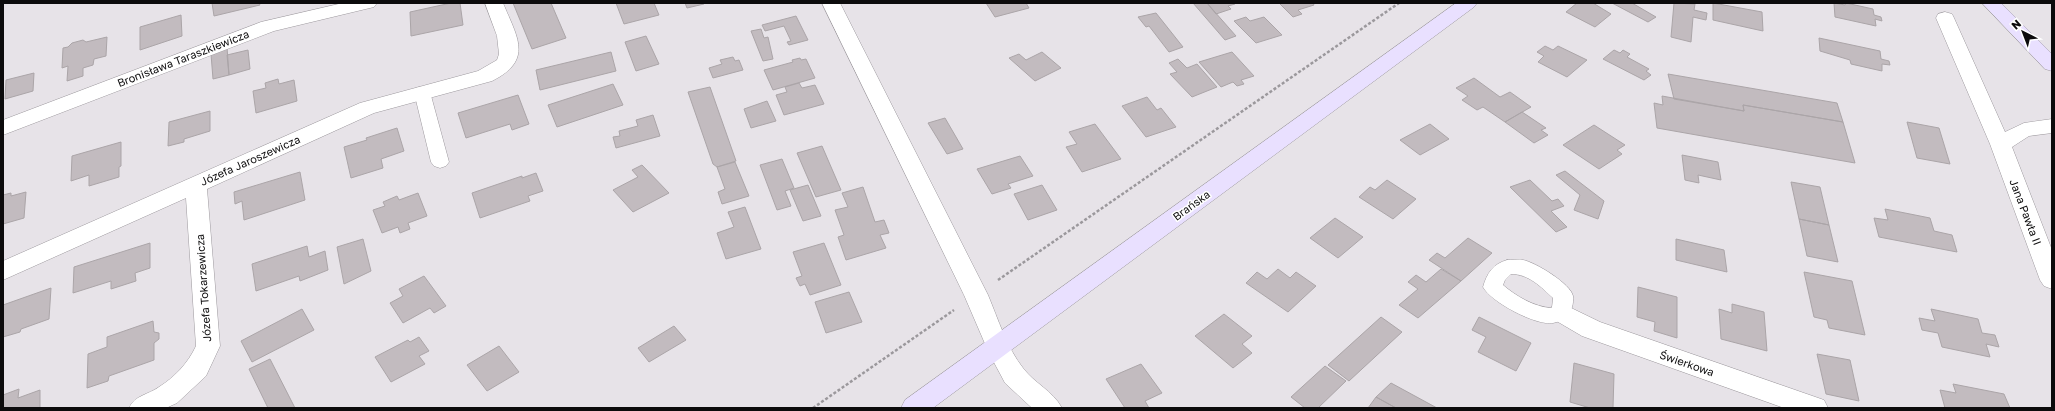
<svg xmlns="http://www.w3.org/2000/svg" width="2055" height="411" viewBox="0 0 2055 411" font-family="'Golos Text',sans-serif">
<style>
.building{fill:#c2bbbf;stroke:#aba5a8}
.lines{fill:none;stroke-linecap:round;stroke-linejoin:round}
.lane-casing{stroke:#9d999e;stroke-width:1}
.street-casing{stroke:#9d999e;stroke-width:1}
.secondary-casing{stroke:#9d999e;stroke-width:1}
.path{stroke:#9b989c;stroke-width:2.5;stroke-dasharray:3 2;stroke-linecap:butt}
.lane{fill:#fff;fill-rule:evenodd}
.street{fill:#fff;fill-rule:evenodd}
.secondary{fill:#e9e0ff;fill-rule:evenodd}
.labels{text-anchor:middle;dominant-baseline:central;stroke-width:3;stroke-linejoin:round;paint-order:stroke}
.street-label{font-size:11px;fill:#0c0b0c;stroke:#fff}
</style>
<rect width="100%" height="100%" fill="#e7e3e8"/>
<!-- building -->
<path class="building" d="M 212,3 L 259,3 L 260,5 L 214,16 Z
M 451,3 L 460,3 L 463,25 L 411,36 L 410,12 Z
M 513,3 L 551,3 L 566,38 L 532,49 Z
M 616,3 L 654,3 L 659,15 L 624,24 Z
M 685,3 L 704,3 L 704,4 L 687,8 Z
M 986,3 L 1026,3 L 1029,8 L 995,17 Z
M 1193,3 L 1207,3 L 1236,36 L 1225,40 Z
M 1207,3 L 1235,3 L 1235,4 L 1228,6 L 1231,9 L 1216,14 Z
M 1279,3 L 1313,3 L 1314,5 L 1298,10 L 1302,14 L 1293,17 Z
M 1577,3 L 1593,3 L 1611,14 L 1595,27 L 1566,12 Z
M 1612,3 L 1632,3 L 1656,17 L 1648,22 Z
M 1674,3 L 1695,4 L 1694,10 L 1707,13 L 1706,20 L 1693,17 L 1691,42 L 1671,37 Z
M 1713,3 L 1762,12 L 1763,31 L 1713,20 Z
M 1834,3 L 1845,5 L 1846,3 L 1873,9 L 1874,15 L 1881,17 L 1882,21 L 1875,19 L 1876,26 L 1835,17 Z
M 1156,13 L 1183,47 L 1169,52 L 1149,26 L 1146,27 L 1138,17 Z
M 181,15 L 182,36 L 140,50 L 140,27 Z
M 796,16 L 808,40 L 789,45 L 787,42 L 791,41 L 784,26 L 765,31 L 762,25 Z
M 1246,17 L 1250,21 L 1264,17 L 1282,35 L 1256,43 L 1234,21 Z
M 761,29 L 764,38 L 768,37 L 773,59 L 763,61 L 751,31 Z
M 646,36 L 659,64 L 636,71 L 625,42 Z
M 107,37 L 106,56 L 94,59 L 93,65 L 83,68 L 83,76 L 67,81 L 68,66 L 62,68 L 63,48 L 68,47 L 72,43 L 83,40 L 86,42 Z
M 1819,38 L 1880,51 L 1881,59 L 1889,61 L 1890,65 L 1882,64 L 1882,71 L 1851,64 L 1850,60 L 1820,51 Z
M 1545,46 L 1553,50 L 1558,46 L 1587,60 L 1567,77 L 1538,62 L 1544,56 L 1537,52 Z
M 227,47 L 229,75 L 213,79 L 211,54 Z
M 248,50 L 250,69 L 229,75 L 227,55 Z
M 1614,50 L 1620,53 L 1623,50 L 1630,54 L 1627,57 L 1649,69 L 1646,71 L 1651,75 L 1644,80 L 1603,59 Z
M 611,52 L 616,71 L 540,90 L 536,70 Z
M 1042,52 L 1061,68 L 1035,81 L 1009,58 L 1019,54 L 1026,60 Z
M 1232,52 L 1254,76 L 1241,80 L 1244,84 L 1237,86 L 1233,82 L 1221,87 L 1199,62 Z
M 733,57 L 735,61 L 739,60 L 743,70 L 713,78 L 709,68 L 722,64 L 720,60 Z
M 800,58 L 801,60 L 806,59 L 815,78 L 773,90 L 764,70 L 793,62 L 792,60 Z
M 1178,59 L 1187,68 L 1197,64 L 1217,87 L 1192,97 L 1170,74 L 1177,72 L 1169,63 Z
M 34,73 L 33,91 L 5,99 L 6,80 Z
M 1668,74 L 1837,103 L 1843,122 L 1743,105 L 1744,111 L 1674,99 Z
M 1474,78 L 1500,97 L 1510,92 L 1531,107 L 1505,122 L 1483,107 L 1477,110 L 1462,100 L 1468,96 L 1456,88 Z
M 278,79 L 279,84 L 294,80 L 297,101 L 256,113 L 253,91 L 266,88 L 265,83 Z
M 799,83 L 802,88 L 815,85 L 824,104 L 784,115 L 776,95 L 787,92 L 785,87 Z
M 613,84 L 623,105 L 557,127 L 548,105 Z
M 710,87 L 736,161 L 717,167 L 713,164 L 688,92 Z
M 518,95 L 529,124 L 512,130 L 510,124 L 466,138 L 458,113 Z
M 1662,96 L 1744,111 L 1743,105 L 1843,122 L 1855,163 L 1657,128 L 1654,103 L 1663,105 Z
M 1147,97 L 1157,110 L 1161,108 L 1176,127 L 1146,137 L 1122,106 Z
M 767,101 L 776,121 L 751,128 L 744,109 Z
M 210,111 L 210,131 L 184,139 L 184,142 L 168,146 L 169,122 Z
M 1522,112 L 1546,128 L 1541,130 L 1548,135 L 1534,143 L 1505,122 Z
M 653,115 L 660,136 L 616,148 L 613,137 L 620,136 L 619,131 L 638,126 L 636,120 Z
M 945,118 L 963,149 L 947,154 L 928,123 Z
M 1907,122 L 1939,128 L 1950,164 L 1917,158 Z
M 1095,124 L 1121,159 L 1082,172 L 1066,147 L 1077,144 L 1069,132 Z
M 1430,124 L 1449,139 L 1420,155 L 1400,140 Z
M 1594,125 L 1625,145 L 1617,150 L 1622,154 L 1599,169 L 1563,145 Z
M 397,128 L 404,151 L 381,159 L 383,168 L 351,178 L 344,147 L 367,140 L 366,138 Z
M 121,142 L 121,166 L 119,167 L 119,177 L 89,186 L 89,175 L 71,181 L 72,156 Z
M 822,146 L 841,190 L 816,197 L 797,153 Z
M 1682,155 L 1718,162 L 1721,180 L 1698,175 L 1699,183 L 1685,180 Z
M 1020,156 L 1033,176 L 1008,184 L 1011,188 L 992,194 L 977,169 Z
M 782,159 L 794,188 L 785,191 L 791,206 L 777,210 L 760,165 Z
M 735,162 L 749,196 L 722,204 L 718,192 L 725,189 L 717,167 Z
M 642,165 L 669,193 L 633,212 L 613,190 L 638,177 L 632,170 Z
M 1565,171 L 1604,201 L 1598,219 L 1574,210 L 1580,195 L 1556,175 Z
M 300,172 L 305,200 L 244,220 L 242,201 L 235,204 L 234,192 Z
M 536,173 L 543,191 L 528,196 L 530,201 L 480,218 L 472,193 L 522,176 L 522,178 Z
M 1387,180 L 1416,199 L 1393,219 L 1359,197 L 1370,187 L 1375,190 Z
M 1530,180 L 1552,201 L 1558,199 L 1564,206 L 1551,211 L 1567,227 L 1556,232 L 1510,187 Z
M 1791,182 L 1820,187 L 1829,225 L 1799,219 Z
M 808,185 L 821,216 L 803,221 L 790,190 Z
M 1042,185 L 1057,210 L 1028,220 L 1014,194 Z
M 863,187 L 875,222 L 884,220 L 889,233 L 880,235 L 886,248 L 846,260 L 838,237 L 844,235 L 835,210 L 848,207 L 842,193 Z
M 26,192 L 24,218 L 3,224 L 3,195 L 11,193 L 11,196 Z
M 418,193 L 427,216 L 408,223 L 410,229 L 400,233 L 398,227 L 382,233 L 373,210 L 385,206 L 383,202 L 397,196 L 399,200 Z
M 745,207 L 761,249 L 726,259 L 717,233 L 734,227 L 728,212 Z
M 1885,209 L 1930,218 L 1934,231 L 1952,235 L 1957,252 L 1879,237 L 1874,218 L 1888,220 Z
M 1335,218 L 1363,237 L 1338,258 L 1310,238 Z
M 1799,219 L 1829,225 L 1838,262 L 1807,256 Z
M 1468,238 L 1492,253 L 1461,281 L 1429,260 L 1437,253 L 1445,258 Z
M 363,239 L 371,271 L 344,284 L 337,247 Z
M 1676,239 L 1724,250 L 1727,272 L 1676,260 Z
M 150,243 L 150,268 L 135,273 L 136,281 L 111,289 L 111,281 L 73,293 L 74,267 Z
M 824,243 L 841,285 L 810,295 L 805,284 L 800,286 L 796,278 L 802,276 L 793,252 Z
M 307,246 L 309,257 L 325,251 L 328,270 L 300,281 L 299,276 L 256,291 L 252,264 Z
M 1278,269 L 1290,278 L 1296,272 L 1316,286 L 1288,312 L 1246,283 L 1257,272 L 1267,279 Z
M 1441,269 L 1461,281 L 1418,318 L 1399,305 L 1418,289 L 1408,282 L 1416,275 L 1426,282 Z
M 1804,272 L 1852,281 L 1865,335 L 1829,328 L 1827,320 L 1814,317 Z
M 424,276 L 446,306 L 434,313 L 430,308 L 403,323 L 390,303 L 403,296 L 399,289 Z
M 1638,287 L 1677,297 L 1677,338 L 1654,331 L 1655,322 L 1637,317 Z
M 51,288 L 49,319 L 21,329 L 20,332 L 3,337 L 3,305 Z
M 849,292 L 862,322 L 826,333 L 815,302 Z
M 1732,304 L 1764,312 L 1767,351 L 1721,339 L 1719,309 L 1732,313 Z
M 302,309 L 314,330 L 252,362 L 241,341 Z
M 1931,309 L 1978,319 L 1982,333 L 1995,335 L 1999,347 L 1986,344 L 1990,357 L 1942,347 L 1938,333 L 1922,330 L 1919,318 L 1935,321 Z
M 1224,314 L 1252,336 L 1242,344 L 1252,353 L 1233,368 L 1195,336 Z
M 1381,317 L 1402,332 L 1349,381 L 1328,365 Z
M 1479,317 L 1531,343 L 1516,371 L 1478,352 L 1486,337 L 1472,330 Z
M 153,321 L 154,332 L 159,333 L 159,339 L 154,343 L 154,360 L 109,376 L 108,381 L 87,388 L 88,354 L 107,347 L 107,337 Z
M 674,326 L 686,340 L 649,362 L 638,348 Z
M 419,337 L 429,351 L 419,356 L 425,364 L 391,382 L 375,357 L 408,340 L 410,342 Z
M 499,346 L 519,372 L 487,391 L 467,365 Z
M 1817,354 L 1850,360 L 1859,401 L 1826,394 Z
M 270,359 L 295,408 L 268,408 L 249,369 Z
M 1574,363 L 1614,374 L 1613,408 L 1590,408 L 1570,402 Z
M 1141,364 L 1162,393 L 1145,401 L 1149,408 L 1125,408 L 1106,379 Z
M 1325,366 L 1346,381 L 1318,408 L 1305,408 L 1291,397 Z
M 1391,383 L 1437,408 L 1396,408 L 1376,397 Z
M 1953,384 L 2004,394 L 2010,408 L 1945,408 L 1940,390 L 1956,393 Z
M 19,389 L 18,398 L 40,390 L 40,408 L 3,408 L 3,395 Z
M 1376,397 L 1396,408 L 1368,408 Z"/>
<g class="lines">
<!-- lane casing -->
<g class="lane-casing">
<path id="lane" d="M 422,87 L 428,88 L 430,92 L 449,162 L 446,166 L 440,168 L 434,166 L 431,162 L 414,92 L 416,88 Z
M 1507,260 C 1512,260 1518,259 1523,260 C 1535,262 1571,284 1573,296 C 1574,303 1571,312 1568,317 C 1563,320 1558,322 1553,323 C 1536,326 1491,302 1483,287 C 1487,273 1493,264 1507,260 ZM 1511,274 C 1529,274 1541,287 1553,298 L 1552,308 C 1534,307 1516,296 1503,285 L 1505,280 Z"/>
</g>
<!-- street casing -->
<g class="street-casing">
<path id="street" d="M 343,3 L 377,3 L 374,7 L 274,31 L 3,135 L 3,120 L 261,22 Z
M 485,3 L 503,3 C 517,37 534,60 492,81 L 374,113 L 207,189 L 220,346 L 206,376 L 177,403 L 166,408 L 129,408 C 135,395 148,395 159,387 C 175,377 188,363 196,346 L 186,198 L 3,280 L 3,261 L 360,103 L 478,71 L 497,60 L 499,54 L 497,36 Z
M 822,3 L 840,3 L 988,295 C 998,319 1007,348 1023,368 C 1034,383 1053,391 1062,408 L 1032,408 L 1005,383 L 989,353 L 964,295 Z
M 1945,12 L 1952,14 L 1954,18 L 2005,132 L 2024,123 L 2052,119 L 2052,133 L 2029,136 L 2012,147 L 2052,250 L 2052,289 L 2044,286 L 2040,280 L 1990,144 L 1936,18 L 1938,14 Z
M 1561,303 L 1600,322 L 1824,400 L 1828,408 L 1784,408 L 1582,336 L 1553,319 L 1549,312 L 1553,305 Z"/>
</g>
<!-- secondary casing -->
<g class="secondary-casing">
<path id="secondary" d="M 1456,3 L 1477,3 L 1474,7 L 933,408 L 901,408 L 905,400 Z
M 1982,3 L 2001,3 L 2052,54 L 2052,71 L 2045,69 Z"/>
</g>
<!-- path -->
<path class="path" d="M 998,280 L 1399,3
M 813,408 L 954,310"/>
<!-- lane -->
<use href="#lane" class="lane"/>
<!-- street -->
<use href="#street" class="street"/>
<!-- secondary -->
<use href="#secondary" class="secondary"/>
</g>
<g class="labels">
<!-- street labels -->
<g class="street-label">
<text transform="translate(183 58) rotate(-21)">Bronisława Taraszkiewicza</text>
<text transform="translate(250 160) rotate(-24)">Józefa Jaroszewicza</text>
<text transform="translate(1191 205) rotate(-36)">Brańska</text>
<text transform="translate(2026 212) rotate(69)">Jana Pawła II</text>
<text transform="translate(203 288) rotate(-94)">Józefa Tokarzewicza</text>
<text transform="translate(1687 363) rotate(19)">Świerkowa</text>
</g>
</g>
<!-- border -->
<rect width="2055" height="411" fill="none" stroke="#0c0b0c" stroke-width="8"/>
<!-- north arrow -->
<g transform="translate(2023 32) rotate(318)" stroke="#ffffff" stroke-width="3" paint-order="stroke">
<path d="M0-3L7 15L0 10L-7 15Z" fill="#0c0b0c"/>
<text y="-6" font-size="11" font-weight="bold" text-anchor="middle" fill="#0c0b0c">N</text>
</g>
</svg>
